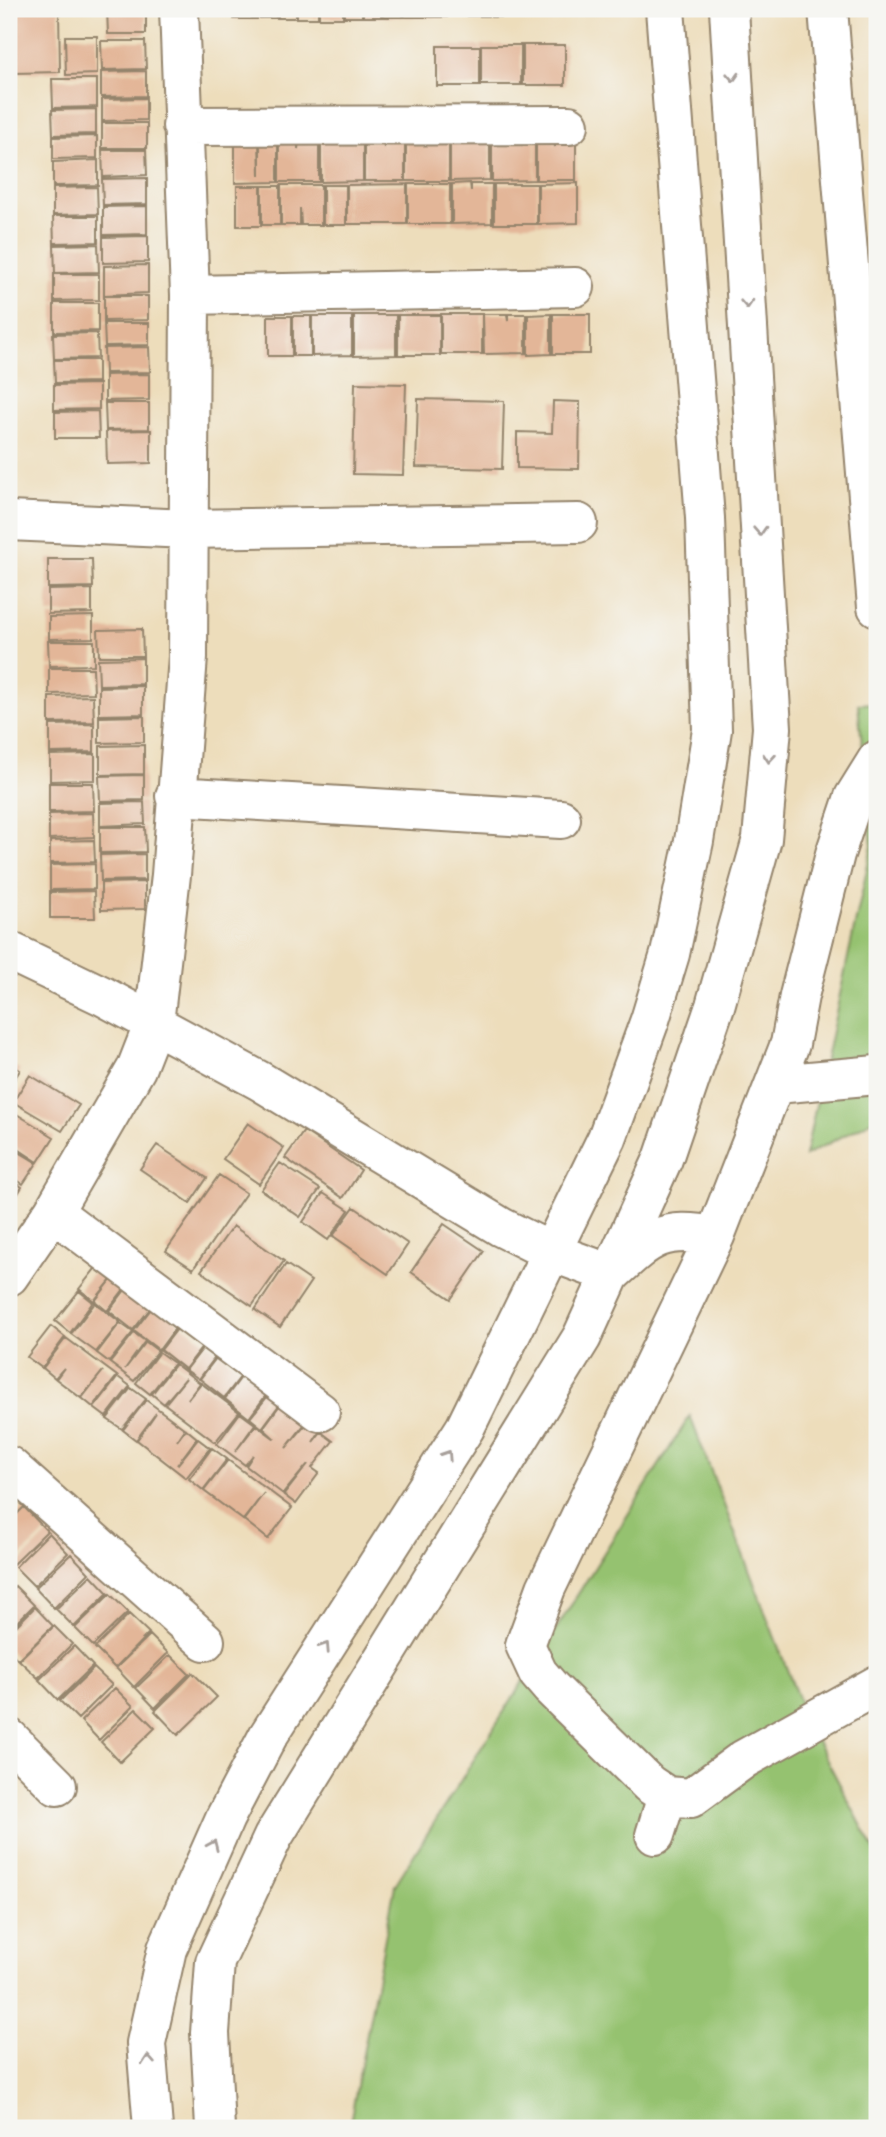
<svg xmlns="http://www.w3.org/2000/svg" width="886" height="2137" viewBox="0 0 886 2137" font-family="'Comic Neue',sans-serif">
<style>
.green{fill:#95c270;stroke:#687647;stroke-width:2}
.building{fill:#e3b698}
.lines{fill:none;stroke-linecap:round;stroke-linejoin:round}
.minor-casing{stroke:#94846c;stroke-width:42}
.minor{stroke:#fff;stroke-width:38}
.oneway{stroke:#a79f9a}
</style>
<rect width="100%" height="100%" fill="#f6f6f2"/>
<filter id="ink" filterUnits="userSpaceOnUse"><feTurbulence type="fractalNoise" baseFrequency=".0143" numOctaves="2"/><feDisplacementMap in="SourceGraphic" scale="14" xChannelSelector="R" yChannelSelector="G"/><feConvolveMatrix kernelMatrix="1 2 1 2 8 2 1 2 1" color-interpolation-filters="sRGB"/></filter>
<filter id="wash" filterUnits="userSpaceOnUse"><feTurbulence type="fractalNoise" baseFrequency=".00686" numOctaves="4" result="noise"/><feDisplacementMap in="SourceGraphic" scale="28" xChannelSelector="R" yChannelSelector="G"/><feGaussianBlur stdDeviation="1.57" result="paint"/><feColorMatrix in="noise" values="0 0 0 0 0 0 0 0 0 0 0 0 0 0 0 0 0 1.4 0 .05"/><feComposite in="paint" operator="in"/></filter>
<g filter="url(#wash)">
<rect width="100%" height="100%" fill="#edddbb"/>
<!-- green -->
<path class="green" d="M 877,703 L 877,1118 L 805,1156 L 872,846 L 858,704 Z
M 690,1416 L 808,1724 L 877,1855 L 877,2128 L 349,2128 L 395,1885 Z"/>
<g id="blocks">
<!-- building -->
<path class="building" d="M 13,9 L 59,9 L 60,72 L 14,73 Z
M 107,9 L 146,9 L 146,34 L 108,34 Z
M 234,9 L 257,9 L 257,19 L 234,19 Z
M 258,9 L 276,9 L 276,18 L 258,18 Z
M 278,9 L 296,9 L 296,18 L 278,18 Z
M 297,9 L 318,9 L 318,18 L 297,18 Z
M 319,9 L 343,9 L 343,18 L 319,18 Z
M 344,9 L 362,9 L 362,17 L 344,17 Z
M 363,9 L 381,9 L 381,17 L 363,17 Z
M 383,9 L 403,9 L 403,17 L 383,17 Z
M 404,9 L 428,9 L 428,17 L 405,17 Z
M 429,9 L 447,9 L 447,17 L 429,17 Z
M 448,9 L 467,9 L 467,16 L 448,16 Z
M 468,9 L 488,9 L 488,16 L 468,16 Z
M 491,9 L 514,9 L 514,17 L 491,17 Z
M 515,9 L 533,9 L 533,16 L 515,16 Z
M 535,9 L 553,9 L 553,16 L 535,16 Z
M 554,9 L 574,9 L 574,16 L 554,16 Z
M 65,36 L 97,36 L 97,74 L 66,75 Z
M 101,41 L 145,41 L 146,69 L 102,70 Z
M 481,45 L 521,45 L 521,85 L 481,85 Z
M 523,45 L 565,45 L 565,85 L 523,85 Z
M 437,46 L 480,46 L 480,86 L 437,86 Z
M 146,71 L 146,96 L 101,97 L 101,72 Z
M 52,79 L 97,79 L 97,107 L 53,108 Z
M 146,98 L 146,120 L 102,121 L 102,99 Z
M 96,109 L 96,134 L 53,135 L 52,110 Z
M 102,123 L 147,123 L 147,148 L 102,148 Z
M 97,136 L 97,158 L 53,159 L 53,137 Z
M 490,140 L 490,180 L 450,181 L 450,141 Z
M 492,140 L 535,140 L 535,180 L 492,181 Z
M 536,140 L 554,140 L 555,147 L 555,140 L 576,140 L 576,180 L 536,180 Z
M 321,141 L 363,141 L 363,181 L 321,182 Z
M 364,141 L 383,141 L 384,148 L 384,141 L 405,141 L 405,181 L 364,181 Z
M 406,141 L 449,141 L 449,181 L 406,181 Z
M 235,142 L 259,142 L 260,176 L 260,142 L 278,142 L 278,182 L 235,183 Z
M 279,142 L 298,142 L 298,149 L 299,142 L 319,142 L 319,182 L 279,182 Z
M 102,150 L 146,150 L 147,175 L 103,177 Z
M 98,160 L 98,185 L 53,186 L 53,162 Z
M 147,178 L 147,204 L 103,205 L 102,179 Z
M 470,183 L 471,191 L 471,184 L 492,184 L 492,223 L 452,224 L 452,184 Z
M 578,183 L 578,223 L 538,224 L 538,184 Z
M 407,184 L 407,224 L 347,224 L 347,185 Z
M 408,184 L 450,184 L 450,224 L 408,224 Z
M 494,184 L 537,184 L 537,224 L 494,224 Z
M 281,185 L 321,185 L 321,225 L 301,225 L 300,208 L 300,225 L 281,225 Z
M 323,185 L 346,185 L 346,225 L 323,225 Z
M 237,186 L 261,186 L 261,226 L 237,226 Z
M 262,186 L 280,186 L 280,225 L 262,225 Z
M 97,187 L 98,214 L 53,215 L 53,188 Z
M 147,206 L 147,234 L 103,235 L 103,207 Z
M 53,216 L 98,216 L 98,242 L 54,243 Z
M 148,236 L 148,262 L 103,263 L 103,237 Z
M 98,244 L 99,272 L 55,273 L 54,245 Z
M 148,265 L 148,293 L 104,295 L 104,266 Z
M 54,274 L 99,274 L 99,300 L 54,301 Z
M 104,296 L 148,296 L 148,320 L 104,321 Z
M 54,303 L 98,303 L 98,331 L 54,332 Z
M 441,314 L 482,314 L 482,354 L 441,354 Z
M 483,314 L 507,314 L 508,321 L 508,314 L 526,314 L 526,353 L 484,354 Z
M 551,314 L 551,354 L 528,355 L 528,315 Z
M 553,314 L 590,314 L 590,354 L 553,354 Z
M 354,315 L 396,315 L 396,355 L 354,356 Z
M 398,315 L 440,315 L 440,355 L 398,355 Z
M 268,316 L 292,316 L 292,356 L 268,356 Z
M 293,316 L 311,316 L 311,356 L 293,356 Z
M 312,316 L 352,316 L 352,355 L 312,356 Z
M 104,323 L 149,323 L 149,345 L 105,346 Z
M 97,333 L 98,358 L 54,359 L 53,334 Z
M 149,347 L 150,372 L 105,373 L 104,348 Z
M 54,360 L 98,360 L 98,382 L 55,383 Z
M 149,374 L 149,400 L 105,401 L 105,375 Z
M 355,383 L 406,384 L 403,475 L 353,474 Z
M 99,384 L 99,409 L 54,410 L 54,385 Z
M 418,399 L 504,401 L 502,469 L 416,467 Z
M 553,401 L 580,402 L 579,469 L 517,468 L 517,432 L 552,433 Z
M 105,403 L 149,403 L 149,429 L 106,430 Z
M 98,411 L 99,438 L 55,438 L 55,412 Z
M 151,430 L 151,463 L 107,464 L 106,431 Z
M 48,559 L 92,559 L 93,587 L 48,588 Z
M 92,589 L 92,613 L 48,614 L 48,590 Z
M 93,616 L 93,638 L 49,639 L 49,617 Z
M 142,629 L 143,656 L 99,656 L 98,630 Z
M 48,641 L 94,641 L 94,665 L 49,666 Z
M 143,658 L 143,684 L 99,685 L 98,659 Z
M 49,668 L 93,668 L 94,693 L 49,694 Z
M 143,686 L 143,714 L 99,715 L 99,687 Z
M 93,696 L 94,722 L 49,723 L 49,697 Z
M 144,716 L 144,742 L 99,743 L 99,717 Z
M 94,724 L 94,752 L 50,753 L 50,725 Z
M 144,745 L 144,774 L 100,775 L 100,746 Z
M 95,754 L 95,780 L 50,781 L 50,755 Z
M 144,775 L 144,800 L 100,801 L 99,776 Z
M 49,783 L 93,783 L 94,811 L 49,812 Z
M 144,802 L 145,824 L 100,826 L 100,803 Z
M 93,813 L 94,837 L 49,839 L 49,814 Z
M 100,827 L 145,827 L 146,852 L 100,853 Z
M 94,840 L 95,862 L 50,863 L 50,841 Z
M 145,854 L 145,880 L 101,881 L 100,855 Z
M 95,864 L 95,889 L 50,890 L 50,865 Z
M 145,882 L 145,909 L 101,910 L 101,883 Z
M 94,891 L 95,918 L 50,918 L 50,892 Z
M 9,1063 L 20,1070 L 9,1088 Z
M 30,1075 L 79,1105 L 62,1131 L 13,1102 Z
M 10,1110 L 54,1137 L 38,1162 L 9,1143 Z
M 248,1123 L 284,1148 L 259,1184 L 223,1159 Z
M 304,1131 L 361,1170 L 343,1198 L 285,1158 Z
M 157,1145 L 207,1178 L 190,1203 L 140,1169 Z
M 9,1146 L 37,1163 L 23,1184 L 9,1175 Z
M 280,1163 L 320,1189 L 300,1217 L 261,1190 Z
M 219,1175 L 246,1193 L 193,1269 L 166,1251 Z
M 9,1178 L 22,1187 L 9,1208 Z
M 323,1193 L 349,1210 L 328,1240 L 303,1222 Z
M 354,1207 L 408,1244 L 388,1274 L 333,1236 Z
M 444,1224 L 484,1251 L 451,1299 L 411,1272 Z
M 233,1226 L 284,1261 L 252,1306 L 201,1271 Z
M 103,1259 L 131,1280 L 107,1311 L 95,1301 L 116,1274 L 94,1301 L 79,1289 Z
M 286,1264 L 311,1281 L 280,1327 L 255,1310 Z
M 132,1281 L 157,1300 L 133,1330 L 109,1311 Z
M 79,1291 L 93,1302 L 70,1333 L 55,1321 Z
M 95,1303 L 120,1322 L 96,1352 L 71,1334 Z
M 155,1304 L 179,1323 L 159,1350 L 134,1331 Z
M 120,1323 L 133,1332 L 109,1362 L 97,1353 Z
M 181,1324 L 206,1342 L 185,1369 L 161,1350 Z
M 51,1326 L 65,1337 L 42,1368 L 27,1357 Z
M 134,1333 L 145,1341 L 125,1369 L 146,1342 L 158,1351 L 134,1381 L 110,1363 Z
M 66,1338 L 117,1376 L 93,1407 L 82,1398 L 103,1371 L 81,1398 L 56,1379 L 64,1368 L 55,1378 L 43,1368 Z
M 207,1343 L 219,1352 L 199,1379 L 186,1370 Z
M 159,1352 L 174,1363 L 150,1394 L 136,1383 Z
M 220,1353 L 244,1372 L 224,1398 L 200,1379 Z
M 175,1364 L 200,1383 L 188,1399 L 201,1383 L 239,1412 L 215,1442 L 165,1404 L 186,1378 L 164,1404 L 152,1394 Z
M 245,1372 L 269,1391 L 249,1418 L 225,1399 Z
M 118,1377 L 130,1386 L 106,1417 L 94,1408 Z
M 131,1388 L 146,1399 L 122,1429 L 107,1419 Z
M 271,1392 L 282,1401 L 262,1428 L 250,1418 Z
M 146,1400 L 185,1429 L 177,1441 L 186,1429 L 197,1438 L 177,1465 L 198,1439 L 210,1448 L 186,1478 L 137,1440 L 156,1413 L 136,1440 L 123,1430 Z
M 283,1401 L 307,1421 L 286,1448 L 308,1422 L 320,1431 L 313,1442 L 321,1432 L 333,1441 L 312,1468 L 319,1473 L 296,1504 L 284,1495 L 308,1464 L 283,1494 L 246,1466 L 253,1455 L 245,1465 L 217,1444 L 240,1413 L 255,1424 L 235,1452 L 256,1425 L 275,1439 L 263,1428 Z
M 212,1448 L 227,1459 L 203,1490 L 189,1479 Z
M 228,1460 L 292,1508 L 268,1539 L 244,1520 L 264,1493 L 243,1520 L 204,1491 Z
M 24,1507 L 47,1531 L 13,1564 L 9,1560 L 9,1522 Z
M 49,1533 L 68,1553 L 34,1586 L 15,1567 Z
M 71,1554 L 89,1573 L 54,1608 L 35,1588 Z
M 91,1575 L 108,1593 L 74,1627 L 56,1609 Z
M 15,1586 L 34,1605 L 9,1630 L 9,1592 Z
M 110,1594 L 128,1612 L 93,1646 L 75,1628 Z
M 35,1607 L 53,1626 L 18,1660 L 9,1650 L 9,1633 Z
M 129,1614 L 149,1633 L 115,1668 L 95,1648 Z
M 54,1626 L 72,1644 L 38,1678 L 19,1660 Z
M 150,1635 L 168,1653 L 134,1687 L 116,1668 Z
M 74,1646 L 93,1666 L 58,1700 L 39,1680 Z
M 170,1655 L 189,1674 L 155,1708 L 136,1688 Z
M 94,1668 L 112,1685 L 78,1719 L 60,1701 Z
M 193,1673 L 217,1697 L 178,1735 L 155,1711 Z
M 115,1688 L 133,1706 L 99,1740 L 81,1721 Z
M 136,1709 L 155,1728 L 120,1762 L 101,1742 Z"/>
</g>
</g>
<g filter="url(#ink)">
<use href="#blocks" fill-opacity="0" stroke="#94846c" stroke-width="2"/>
<g class="lines">
<!-- minor casing -->
<g class="minor-casing">
<path id="minor" d="M 828,9 L 877,607
M 182,126 L 569,125
M 190,295 L 575,287
M 9,521 L 188,529 L 578,523
M 175,796 L 561,819
M 9,951 L 103,996 L 260,1081 L 501,1227 L 551,1252 L 611,1274 C 649,1239 661,1226 715,1236 L 546,1588 L 525,1645 L 538,1673 L 551,1688 L 649,1784 L 667,1796 L 691,1798 L 744,1759 L 877,1685
M 776,1084 L 877,1075
M 53,1212 L 320,1412
M 715,1236 L 790,1044 L 799,996 L 835,854 L 854,797 L 877,760
M 9,1276 L 53,1212 L 136,1069 L 154,1023 L 171,875 L 188,657 L 190,295 L 179,9
M 9,1466 L 205,1641
M 9,1738 L 57,1786
M 655,1835 L 667,1796
M 153,2128 L 146,2043 L 167,1949 L 225,1818 L 268,1736 L 465,1428 L 607,1138 L 650,1020 L 670,954 L 694,841 L 712,730 L 705,518 L 665,9
M 215,2128 L 210,2033 L 215,1962 L 273,1837 L 582,1337 L 663,1159 L 715,1006 L 762,839 L 772,728 L 729,9"/>
</g>
<!-- minor -->
<use href="#minor" class="minor"/>
</g>
<!-- one-way arrows -->
<defs><path id="oneway-chevron" d="M-2-3.5L2.5 0L-2 3.5" fill="none" stroke-width="1.6" stroke-linecap="round" stroke-linejoin="round" transform="scale(1.75)"/></defs>
<g class="oneway">
<use href="#oneway-chevron" transform="translate(733 77) rotate(87)"/>
<use href="#oneway-chevron" transform="translate(747 304) rotate(87)"/>
<use href="#oneway-chevron" transform="translate(760 531) rotate(87)"/>
<use href="#oneway-chevron" transform="translate(769 758) rotate(95)"/>
<use href="#oneway-chevron" transform="translate(447 1455) rotate(-57)"/>
<use href="#oneway-chevron" transform="translate(325 1647) rotate(-57)"/>
<use href="#oneway-chevron" transform="translate(213 1845) rotate(-66)"/>
<use href="#oneway-chevron" transform="translate(148 2060) rotate(-94)"/>
</g>
</g>
<!-- margin -->
<rect width="886" height="2137" fill="none" stroke="#f6f6f2" stroke-width="35"/>
</svg>
